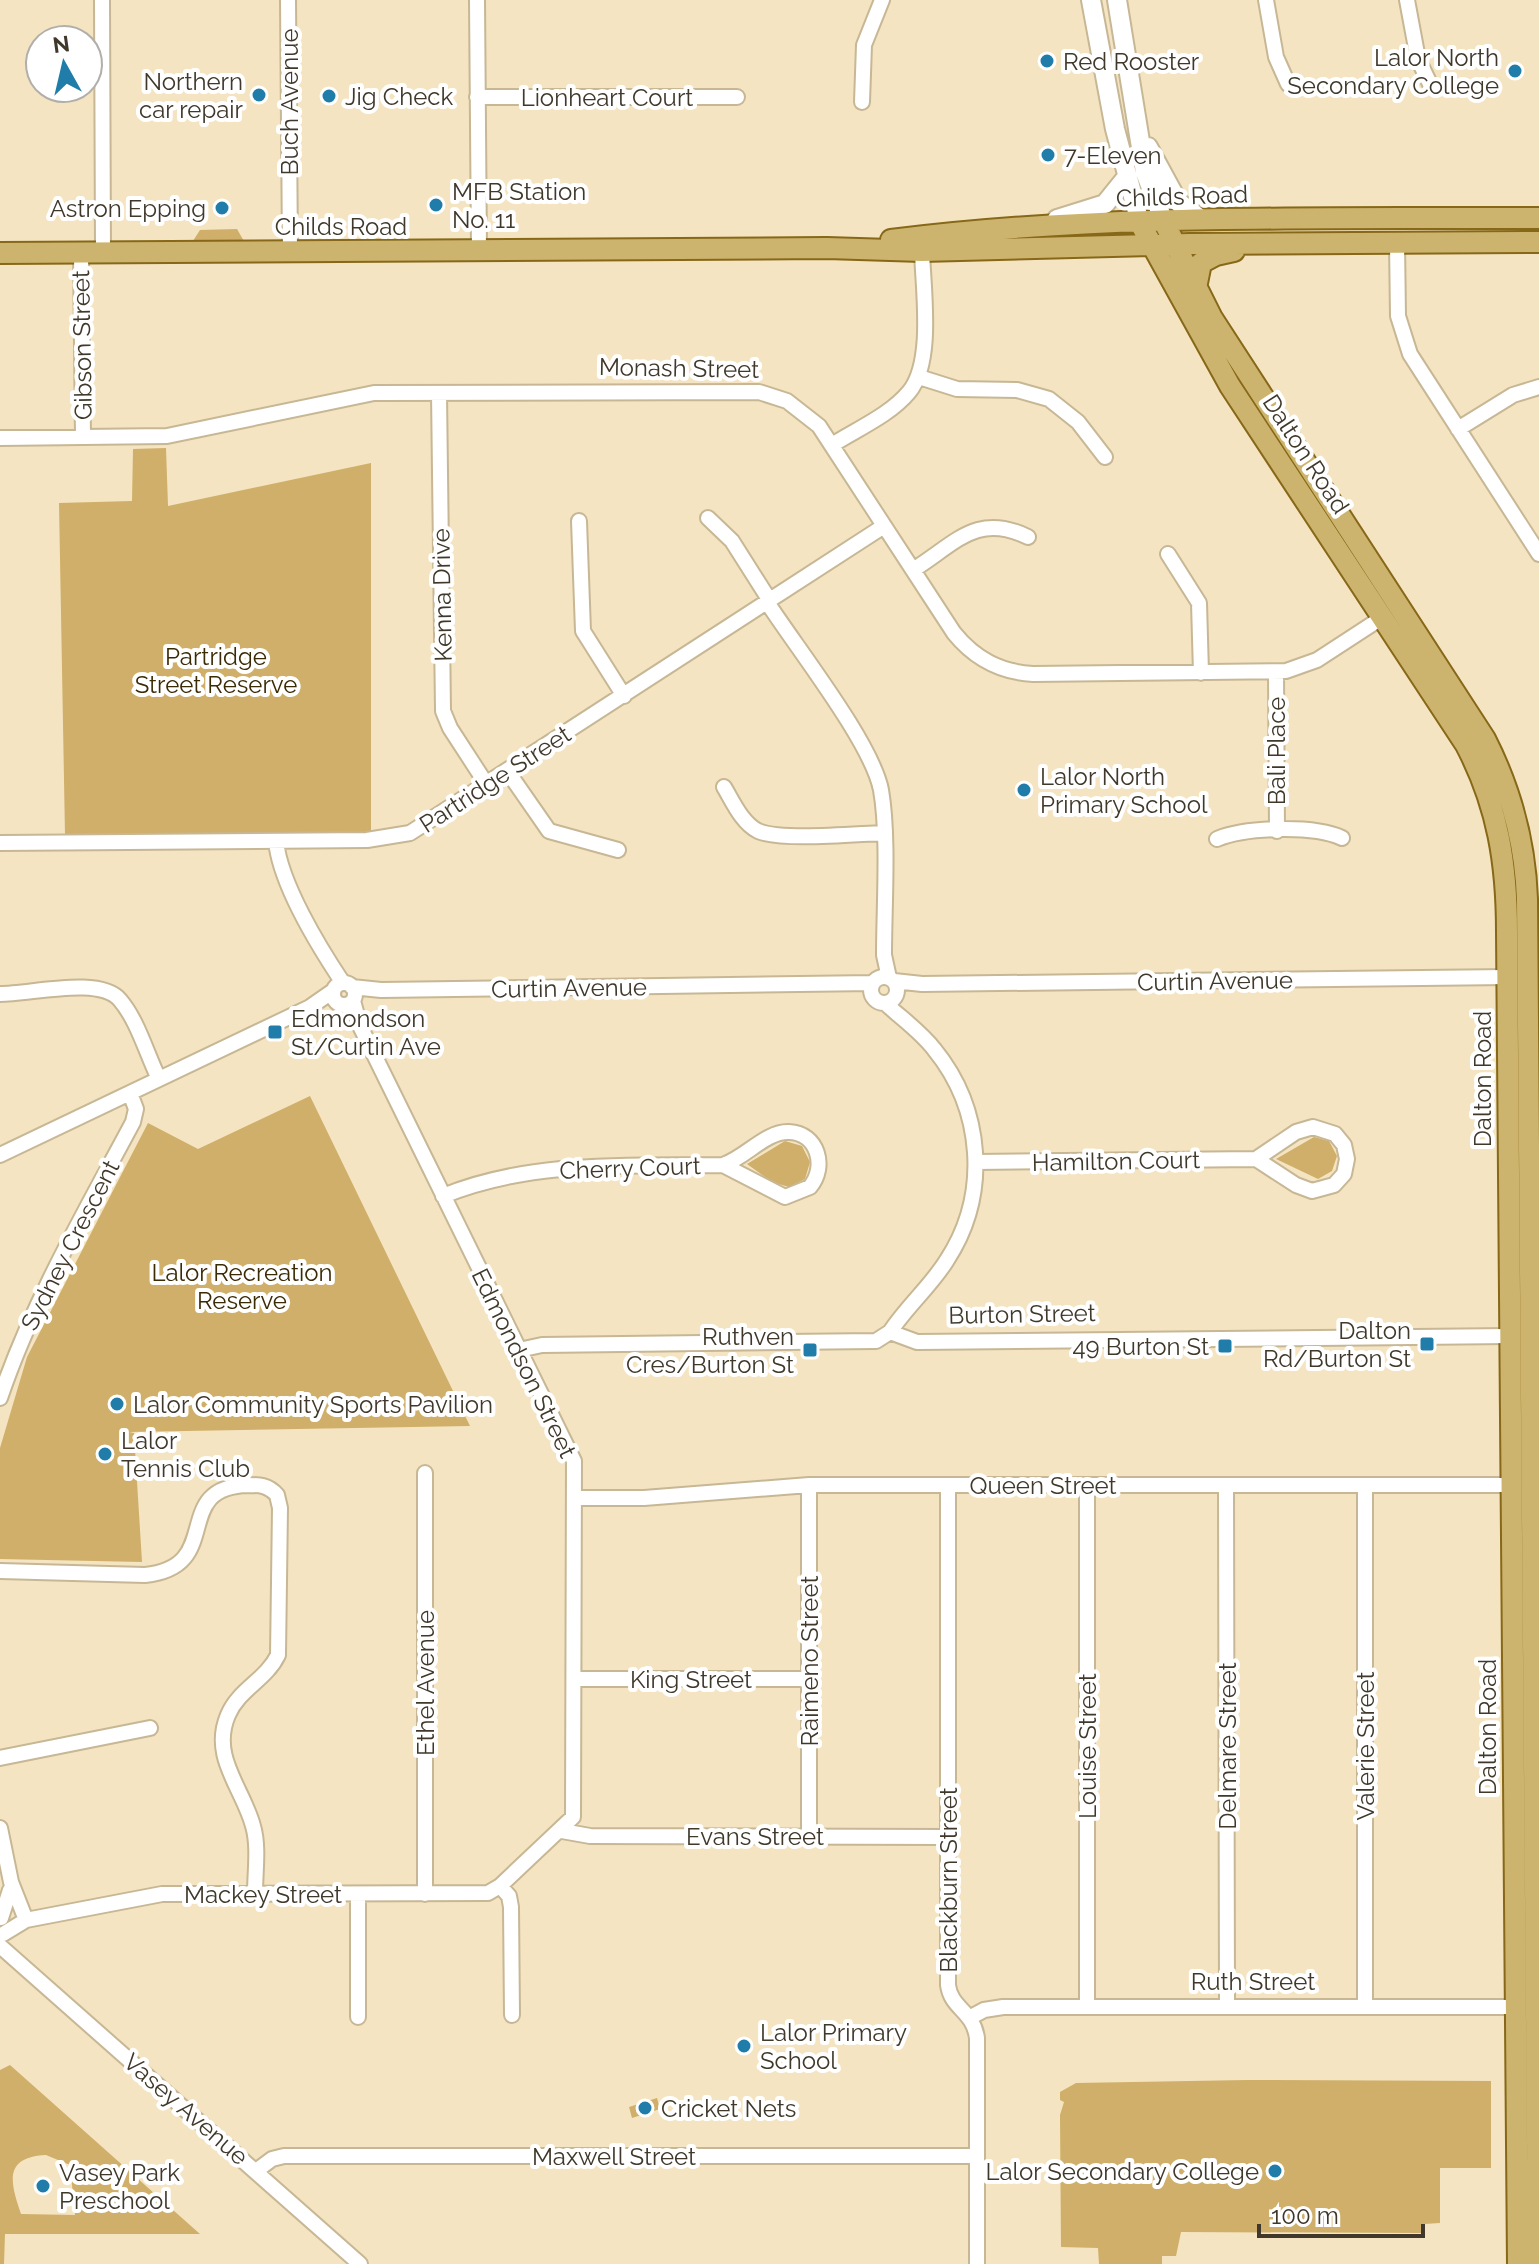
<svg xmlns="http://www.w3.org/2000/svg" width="1539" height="2264" viewBox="0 0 1539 2264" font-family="Raleway,sans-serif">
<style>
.green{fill:#cfaf69;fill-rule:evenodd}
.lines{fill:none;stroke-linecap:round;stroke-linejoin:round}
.street-casing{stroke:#c7b795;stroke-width:18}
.secondary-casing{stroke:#c7b795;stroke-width:22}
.primary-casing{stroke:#866818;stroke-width:24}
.street{stroke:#fff;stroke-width:14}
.secondary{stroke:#fff;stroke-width:18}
.primary{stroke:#cdb46e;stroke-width:20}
.poi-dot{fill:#207daa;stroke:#fff;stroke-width:3}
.labels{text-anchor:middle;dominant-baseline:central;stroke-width:8;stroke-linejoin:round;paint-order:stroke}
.poi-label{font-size:24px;fill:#3f382b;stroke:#fff;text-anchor:start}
.street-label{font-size:24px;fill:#3f382b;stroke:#fff}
.park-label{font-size:24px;fill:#3b2b05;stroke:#fff}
</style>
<rect width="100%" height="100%" fill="#f5e4c1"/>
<!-- green -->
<path class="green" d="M 237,229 L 245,243 L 191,244 L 200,230 Z
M 166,448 L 168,506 L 371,463 L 371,833 L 65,835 L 59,503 L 132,501 L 133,449 Z
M 310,1096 L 470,1426 L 129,1432 L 134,1433 L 142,1562 L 0,1559 L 0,1448 L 27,1357 L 148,1123 L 198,1149 Z
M 1314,1137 L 1329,1141 L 1337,1156 L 1332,1171 L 1318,1179 L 1276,1159 Z
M 785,1141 L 802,1146 L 810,1162 L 805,1179 L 789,1187 L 772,1182 L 747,1164 Z
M 10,2065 L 200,2234 L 5,2234 L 4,2264 L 0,2264 L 0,2070 ZM 46,2155 L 70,2165 L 75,2215 L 21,2214 C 11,2184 2,2157 46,2155 Z
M 1247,2080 L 1491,2081 L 1491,2168 L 1440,2168 L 1440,2223 L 1424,2224 L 1423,2233 L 1181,2232 L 1176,2256 L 1162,2256 L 1162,2264 L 1099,2264 L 1098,2248 L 1061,2247 L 1060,2115 L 1064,2102 L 1060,2100 L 1060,2092 L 1076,2083 Z
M 657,2098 L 660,2109 L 632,2118 L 629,2107 Z"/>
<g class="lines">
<!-- street casing -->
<g class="street-casing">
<path id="street" d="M 102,0 L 103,252
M 288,0 L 290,252
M 477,0 L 479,251
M 1266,0 L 1276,57 L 1288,84
M 1407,0 L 1418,59 L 1431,86
M 477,97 L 737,97
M 862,102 L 864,45 L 882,0
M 1397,243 L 1398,316 L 1410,354 L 1539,554
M 81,253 L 83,437
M 919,377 L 957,389 L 1017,390 L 1049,399 L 1078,422 L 1105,457
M 439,393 L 443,711 L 450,728 L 487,785
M 1458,429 L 1513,395 L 1539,387
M 0,438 L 167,436 L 374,393 L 759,392 L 787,401 L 819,426 L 954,633 C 975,659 1000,672 1033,674 L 1286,671 L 1317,660 L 1383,617
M 832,445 C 857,429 890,415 909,392 C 934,362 923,289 922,251
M 708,518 L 732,541 L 770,601
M 579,521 L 583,631 L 624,696
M 1168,554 L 1199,603 L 1201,673
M 913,570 C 956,543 977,512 1028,537
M 767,602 C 796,647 872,743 881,790 C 889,836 884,907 884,955 L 889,978
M 1276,672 L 1277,831
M 508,772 L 549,831 L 618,850
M 724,787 C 733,802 742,823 758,831 C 781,841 855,834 882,833
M 1217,839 C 1246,827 1314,825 1342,838
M 276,841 C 280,883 319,947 343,983
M 0,843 L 367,840 L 410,833 L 884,526
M871 990a13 13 0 1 1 26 0a13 13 0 1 1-26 0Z
M 894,981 L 922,984 L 1508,977
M333 994a11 11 0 1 1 22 0a11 11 0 1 1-22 0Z
M 352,987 L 381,990 L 873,983
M 0,994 C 32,994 100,976 120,1000 C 138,1021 147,1055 159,1079
M 885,1003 C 901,1018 920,1031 934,1049 C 983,1109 990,1194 947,1260 C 931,1286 907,1306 890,1332
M 0,1155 L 310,1007 L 333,991
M 976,1162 L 1256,1159 L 1296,1132 L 1313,1127 L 1335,1134 L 1344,1145 L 1347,1159 L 1344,1174 L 1334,1185 L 1312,1191 L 1296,1185 L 1256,1159
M 443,1196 C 530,1160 631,1166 723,1165 C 745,1158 766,1131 789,1132 C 818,1133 827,1167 810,1187 L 785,1197 L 723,1165
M 519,1350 L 542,1345 L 876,1341 L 890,1332 L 917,1342 L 1510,1336
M 0,1398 C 33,1301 85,1212 133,1122 L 136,1109 L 130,1093
M 425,1473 L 425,1894
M 809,1485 L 809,1836
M 948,1485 L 948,1985 C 951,2009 973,2010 977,2038 L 977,2264
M 1087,1485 L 1087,2007
M 1226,1485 L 1227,2007
M 575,1498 L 644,1498 L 809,1485 L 1511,1485
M 0,1571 L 145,1575 C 226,1567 169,1487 248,1485 C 260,1485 268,1485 277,1495 L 280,1508 L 278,1655 C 266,1680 239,1689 228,1715 C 210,1757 243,1788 253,1826 C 259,1846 255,1872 255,1894
M 575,1679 L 808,1679
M 0,1758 L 150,1728
M 0,1828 L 11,1882 L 26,1920
M 562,1831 L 590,1836 L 948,1837
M 500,1886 L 509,1896 L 511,1907 L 512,2015
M 358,1894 L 358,2017
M 1,1918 L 10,1890
M 3,1934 L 26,1920 L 162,1894 L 488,1893 L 500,1886 L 573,1817 L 574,1461 L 360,1026 L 353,1001
M 0,1946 L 360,2264
M 1365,2007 L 1365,1485
M 971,2017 L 984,2010 L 1003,2007 L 1515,2007
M 256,2171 L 272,2159 L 284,2156 L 977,2156"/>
</g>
<!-- secondary casing -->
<g class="secondary-casing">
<path id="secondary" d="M 1091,0 L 1115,129 L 1140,223
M 1117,0 L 1145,172 L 1164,222
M 1148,147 L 1178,202 L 1202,220
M 1057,219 L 1105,204 L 1126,178"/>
</g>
<!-- primary casing -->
<g class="primary-casing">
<path id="primary" d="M 1164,222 L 1212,318 L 1485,739 C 1511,790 1525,841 1527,899 L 1538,2264
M 1140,223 L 1230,386 L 1466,745 C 1498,806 1507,864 1507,932 L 1518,2264
M 891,240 C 1105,213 1323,219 1539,218
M 0,253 L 827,248 L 922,251 L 1190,244 L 1539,242
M 1196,288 L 1201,263 L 1216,255 L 1234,251"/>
</g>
<!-- street -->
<use href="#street" class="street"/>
<!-- secondary -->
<use href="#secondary" class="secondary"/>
<!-- primary -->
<use href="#primary" class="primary"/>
</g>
<!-- markers -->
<g class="poi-dot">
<circle cx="1047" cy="61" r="8"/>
<circle cx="1515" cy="71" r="8"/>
<circle cx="259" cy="95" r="8"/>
<circle cx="329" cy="96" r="8"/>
<circle cx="1048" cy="155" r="8"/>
<circle cx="436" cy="205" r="8"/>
<circle cx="222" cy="208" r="8"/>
<circle cx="1024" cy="790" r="8"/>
<rect x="267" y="1024" width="16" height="16" rx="4"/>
<rect x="1419" y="1336" width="16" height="16" rx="4"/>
<rect x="1217" y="1338" width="16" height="16" rx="4"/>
<rect x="802" y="1342" width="16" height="16" rx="4"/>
<circle cx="117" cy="1404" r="8"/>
<circle cx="105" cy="1454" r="8"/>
<circle cx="744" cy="2046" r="8"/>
<circle cx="645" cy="2108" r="8"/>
<circle cx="1275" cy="2171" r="8"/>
<circle cx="43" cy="2186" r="8"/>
</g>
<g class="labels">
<!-- poi labels -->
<g class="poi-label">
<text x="1499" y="57" text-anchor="end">Lalor North<tspan x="1499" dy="28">Secondary College</tspan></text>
<text x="1063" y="61">Red Rooster</text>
<text x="243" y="81" text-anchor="end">Northern<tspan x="243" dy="28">car repair</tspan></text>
<text x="345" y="96">Jig Check</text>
<text x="1064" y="155">7-Eleven</text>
<text x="452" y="191">MFB Station<tspan x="452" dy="28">No. 11</tspan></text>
<text x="206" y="208" text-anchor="end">Astron Epping</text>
<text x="1040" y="776">Lalor North<tspan x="1040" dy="28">Primary School</tspan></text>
<text x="291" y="1018">Edmondson<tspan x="291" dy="28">St/Curtin Ave</tspan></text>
<text x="1411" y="1330" text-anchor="end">Dalton<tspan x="1411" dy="28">Rd/Burton St</tspan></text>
<text x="794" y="1336" text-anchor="end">Ruthven<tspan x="794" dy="28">Cres/Burton St</tspan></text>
<text x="1209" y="1346" text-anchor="end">49 Burton St</text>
<text x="133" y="1404">Lalor Community Sports Pavilion</text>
<text x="121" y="1440">Lalor<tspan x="121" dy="28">Tennis Club</tspan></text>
<text x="760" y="2032">Lalor Primary<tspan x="760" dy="28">School</tspan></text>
<text x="661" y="2108">Cricket Nets</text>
<text x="1259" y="2171" text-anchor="end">Lalor Secondary College</text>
<text x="59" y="2172">Vasey Park<tspan x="59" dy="28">Preschool</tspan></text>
</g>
<!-- street labels -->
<g class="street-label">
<text x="607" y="97">Lionheart Court</text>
<text transform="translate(289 102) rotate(-90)">Buch Avenue</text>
<text transform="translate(1182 196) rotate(-2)">Childs Road</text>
<text x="341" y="226">Childs Road</text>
<text transform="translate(82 345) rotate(-91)">Gibson Street</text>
<text transform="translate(679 368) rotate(1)">Monash Street</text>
<text transform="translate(1306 454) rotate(57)">Dalton Road</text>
<text transform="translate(442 595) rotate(-91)">Kenna Drive</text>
<text transform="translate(1276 751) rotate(-90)">Bali Place</text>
<text transform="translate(495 779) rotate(-33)">Partridge Street</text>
<text transform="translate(1215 981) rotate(-1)">Curtin Avenue</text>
<text transform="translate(569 988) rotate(-1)">Curtin Avenue</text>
<text transform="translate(1482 1079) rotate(-90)">Dalton Road</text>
<text transform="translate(1116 1161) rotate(-1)">Hamilton Court</text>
<text transform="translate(630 1168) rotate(-2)">Cherry Court</text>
<text transform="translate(70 1245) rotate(-63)">Sydney Crescent</text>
<text transform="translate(1022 1314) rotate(-1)">Burton Street</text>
<text transform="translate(524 1363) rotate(64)">Edmondson Street</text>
<text x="1043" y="1485">Queen Street</text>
<text transform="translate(809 1661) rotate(-90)">Raimeno Street</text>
<text x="691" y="1679">King Street</text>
<text transform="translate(425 1683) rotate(-90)">Ethel Avenue</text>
<text transform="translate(1487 1727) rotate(-90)">Dalton Road</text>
<text transform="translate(1087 1746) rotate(-90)">Louise Street</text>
<text transform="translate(1227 1746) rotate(-90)">Delmare Street</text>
<text transform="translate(1365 1746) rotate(-90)">Valerie Street</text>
<text x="755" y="1836">Evans Street</text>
<text transform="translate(948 1880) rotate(-90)">Blackburn Street</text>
<text x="263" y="1894">Mackey Street</text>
<text x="1253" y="1981">Ruth Street</text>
<text transform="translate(186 2109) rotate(41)">Vasey Avenue</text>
<text x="614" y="2156">Maxwell Street</text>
</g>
<!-- park labels -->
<g class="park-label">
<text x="216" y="656">Partridge<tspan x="216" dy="28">Street Reserve</tspan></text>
<text x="242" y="1272">Lalor Recreation<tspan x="242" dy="28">Reserve</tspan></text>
</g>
</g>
<!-- north arrow -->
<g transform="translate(64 64) rotate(352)"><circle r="38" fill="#ffffff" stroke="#b2afaa" stroke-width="2"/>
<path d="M0-6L14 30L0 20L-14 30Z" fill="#207daa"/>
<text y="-12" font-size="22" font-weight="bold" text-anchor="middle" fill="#3f382b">N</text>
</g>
<!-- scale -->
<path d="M1259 2224v12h164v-12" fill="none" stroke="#3f382b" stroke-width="4"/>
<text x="1271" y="2224" font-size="24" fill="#3f382b" stroke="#ffffff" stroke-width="6" paint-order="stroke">100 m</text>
</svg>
